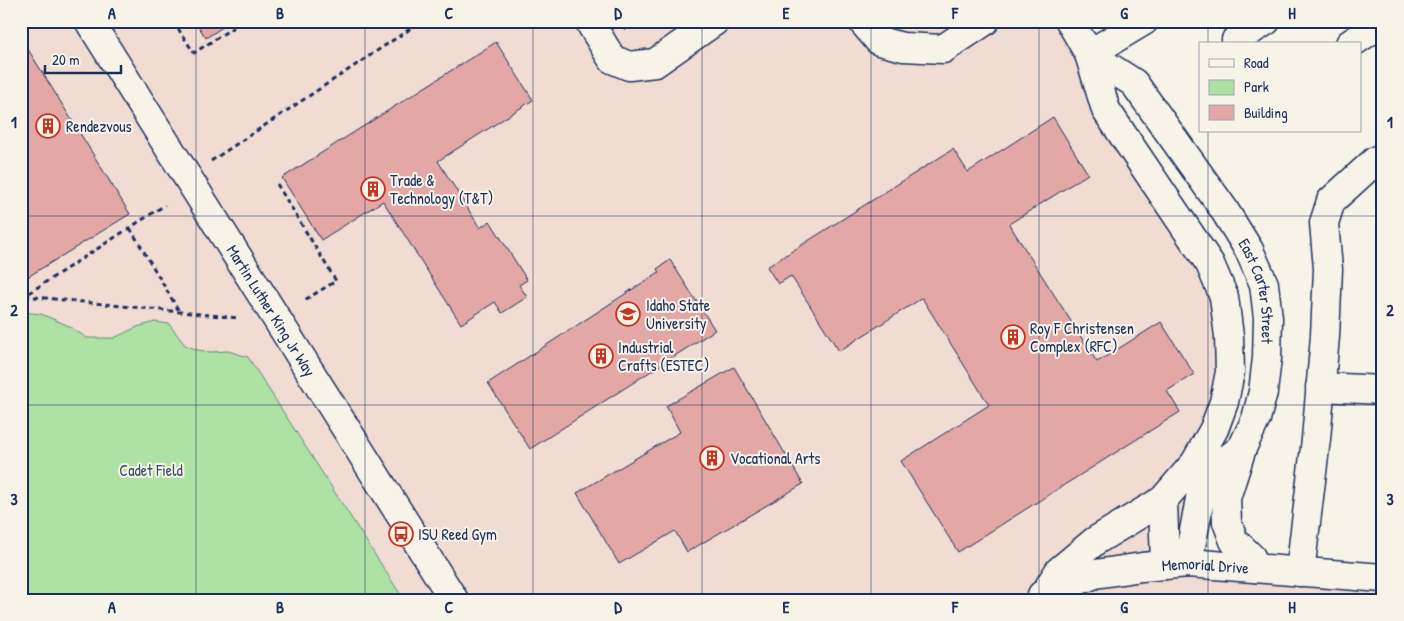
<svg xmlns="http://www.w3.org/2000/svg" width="1404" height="621" viewBox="0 0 1404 621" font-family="'Patrick Hand',sans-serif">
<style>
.built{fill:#f1dcd4}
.green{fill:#ade2a4;stroke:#648881}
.building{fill:#e3a8a5;stroke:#1b2f5e}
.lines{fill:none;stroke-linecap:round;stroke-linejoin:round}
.minor-casing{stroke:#1b2f5e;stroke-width:31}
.path{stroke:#1b2f5e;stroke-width:3;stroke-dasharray:5 4;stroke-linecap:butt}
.minor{stroke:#f7f3e8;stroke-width:28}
.grid{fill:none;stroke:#1b2f5e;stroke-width:1;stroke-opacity:0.55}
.labels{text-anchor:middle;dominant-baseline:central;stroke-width:4;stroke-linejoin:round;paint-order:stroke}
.poi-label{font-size:16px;fill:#1b2f5e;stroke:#f7f3e8;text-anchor:start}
.street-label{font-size:16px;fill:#1b2f5e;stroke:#f7f3e8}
.park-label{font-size:16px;fill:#38536c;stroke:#f7f3e8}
.neatline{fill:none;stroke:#1b2f5e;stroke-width:2}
.grid-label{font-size:16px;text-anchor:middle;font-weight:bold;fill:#1b2f5e}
</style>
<rect width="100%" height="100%" fill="#f7f3e8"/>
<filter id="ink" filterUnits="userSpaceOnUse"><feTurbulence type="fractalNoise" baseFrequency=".02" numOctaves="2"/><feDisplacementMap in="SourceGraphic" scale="10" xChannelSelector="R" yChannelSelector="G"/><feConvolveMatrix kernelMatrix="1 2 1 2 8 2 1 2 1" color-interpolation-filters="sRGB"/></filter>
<g filter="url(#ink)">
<!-- built -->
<path class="built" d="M 21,21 L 1070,21 L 1089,54 L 1212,244 L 1237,335 L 1240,401 L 1189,563 L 1383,576 L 1383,600 L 21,600 Z"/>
<!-- green -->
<path class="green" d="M 21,312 L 41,314 L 67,325 L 87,338 L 114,338 L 137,327 L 155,322 L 169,324 L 185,345 L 198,350 L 210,352 L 228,351 L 248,357 L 404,600 L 21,600 Z"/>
<!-- building -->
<path class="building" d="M 195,21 L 232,21 L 206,38 Z
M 619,21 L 640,21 L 625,30 Z
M 21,38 L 130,214 L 21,281 Z
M 496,42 L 533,100 L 438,161 L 480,228 L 490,221 L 527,280 L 519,285 L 527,297 L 502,313 L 495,302 L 461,324 L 383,201 L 321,240 L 282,178 Z
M 1053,117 L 1088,174 L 1009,224 L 1097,362 L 1161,322 L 1194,374 L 1167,391 L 1180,412 L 958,552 L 901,461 L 989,405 L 922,298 L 839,351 L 791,276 L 778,284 L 767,267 L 953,149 L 968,172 Z
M 670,260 L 715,330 L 530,449 L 488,383 L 659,272 L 657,269 Z
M 734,367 L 803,484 L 687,552 L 675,531 L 619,564 L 577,493 L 680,432 L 666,406 Z"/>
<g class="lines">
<!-- minor casing -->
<g class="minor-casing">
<g id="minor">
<path id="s1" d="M 89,21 L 454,600"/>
<path d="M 589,21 L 612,59 L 629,66 L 655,63 L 715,21"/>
<path d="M 862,21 L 879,41 L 903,47 L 943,49 L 985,21"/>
<path d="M 1239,44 L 1236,40 L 1266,21"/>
<path d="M 1350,44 L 1383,22"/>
<path id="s2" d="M 1089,54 L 1134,83 L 1223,208 L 1249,250 L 1264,284 L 1268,318 L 1267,358 L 1263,392 L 1256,419 L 1242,448 L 1204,477 L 1188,563"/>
<path d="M 1089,54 L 1144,21"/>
<path d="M 1320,387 L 1383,390"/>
<path d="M 1242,448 L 1226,498 L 1227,522 L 1234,541 L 1251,557 L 1256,568"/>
<path d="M 1163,500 L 1165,565"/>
<path d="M 1300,572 L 1316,439 L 1325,336 L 1328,269 L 1324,223 L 1331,201 L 1375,161 L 1383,157"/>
<path d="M 1045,593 L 1059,571 L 1095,541 L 1163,500 L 1195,463 L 1214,429 L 1224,402 L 1230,372 L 1229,336 L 1224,297 L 1210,264 L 1106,110 L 1089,54 L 1070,21"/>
<path id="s3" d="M 1042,595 L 1095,574 L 1142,567 L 1188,563 L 1383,578"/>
</g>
</g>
<!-- path -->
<path class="path" d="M 173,21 L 194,53 L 243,21
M 211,161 L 422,21
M 277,184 L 336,281 L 303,301
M 130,228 L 179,311
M 25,296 L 239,318
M 21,298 L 165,205"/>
<!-- minor -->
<use href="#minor" class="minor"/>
</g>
</g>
<!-- grid -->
<path class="grid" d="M 196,21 L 196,600M 365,21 L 365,600M 533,21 L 533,600M 702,21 L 702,600M 871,21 L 871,600M 1039,21 L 1039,600M 1208,21 L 1208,44M 1208,131 L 1208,600M 21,216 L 1383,216M 21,405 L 1383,405"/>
<!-- icons -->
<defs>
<g id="building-ring" transform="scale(1.25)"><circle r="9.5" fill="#f7f3e8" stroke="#c8321e" stroke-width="1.5"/><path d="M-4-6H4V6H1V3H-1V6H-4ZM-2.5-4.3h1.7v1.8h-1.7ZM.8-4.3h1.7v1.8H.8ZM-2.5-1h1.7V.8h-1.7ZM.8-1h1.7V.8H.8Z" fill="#c8321e"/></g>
<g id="university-ring" transform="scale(1.25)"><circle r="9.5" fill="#f7f3e8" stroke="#c8321e" stroke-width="1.5"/><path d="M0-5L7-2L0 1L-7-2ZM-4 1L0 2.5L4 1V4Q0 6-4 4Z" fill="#c8321e"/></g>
<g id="bus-ring" transform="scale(1.25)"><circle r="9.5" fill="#f7f3e8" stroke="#c8321e" stroke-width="1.5"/><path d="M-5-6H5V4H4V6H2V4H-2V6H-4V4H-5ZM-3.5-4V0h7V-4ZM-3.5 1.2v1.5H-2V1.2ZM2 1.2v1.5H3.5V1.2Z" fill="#c8321e"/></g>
</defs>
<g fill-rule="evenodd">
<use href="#building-ring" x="48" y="126"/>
<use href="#building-ring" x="373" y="189"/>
<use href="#university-ring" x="628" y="314"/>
<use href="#building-ring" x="1013" y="337"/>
<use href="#building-ring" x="601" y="356"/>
<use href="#building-ring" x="712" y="458"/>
<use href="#bus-ring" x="401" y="534"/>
</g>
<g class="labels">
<!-- poi labels -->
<g class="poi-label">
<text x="66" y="126">Rendezvous</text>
<text x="390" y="180">Trade &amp;<tspan x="390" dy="18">Technology (T&amp;T)</tspan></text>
<text x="646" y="305">Idaho State<tspan x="646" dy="18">University</tspan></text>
<text x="1030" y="328">Roy F Christensen<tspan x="1030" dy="18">Complex (RFC)</tspan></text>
<text x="618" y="347">Industrial<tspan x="618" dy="18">Crafts (ESTEC)</tspan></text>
<text x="730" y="458">Vocational Arts</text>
<text x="418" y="534">ISU Reed Gym</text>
</g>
<!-- street labels -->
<g class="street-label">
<text stroke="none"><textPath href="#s2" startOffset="299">East Carter Street</textPath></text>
<text stroke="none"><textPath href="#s1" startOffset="342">Martin Luther King Jr Way</textPath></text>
<text stroke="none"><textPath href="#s3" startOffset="168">Memorial Drive</textPath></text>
</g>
<!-- park labels -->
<g class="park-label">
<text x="151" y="470">Cadet Field</text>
</g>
</g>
<!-- margin -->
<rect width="1404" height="621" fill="none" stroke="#f7f3e8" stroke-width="55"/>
<!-- legend -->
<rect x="1199" y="42" width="162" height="90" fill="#f7f3e8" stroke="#9fa5b1"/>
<rect x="1209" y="59" width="25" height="8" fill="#f7f3e8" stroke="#9fa5b1"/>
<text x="1244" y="68" font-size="15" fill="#1b2f5e">Road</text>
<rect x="1209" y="80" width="25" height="15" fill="#ade2a4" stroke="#9fa5b1"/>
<text x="1244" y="92" font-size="15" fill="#1b2f5e">Park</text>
<rect x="1209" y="105" width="25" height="15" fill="#e3a8a5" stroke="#9fa5b1"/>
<text x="1244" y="118" font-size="15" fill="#1b2f5e">Building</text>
<!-- scale -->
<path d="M45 65v8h76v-8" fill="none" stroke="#1b2f5e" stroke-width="2.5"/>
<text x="52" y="65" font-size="15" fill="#1b2f5e" stroke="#f7f3e8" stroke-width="4" paint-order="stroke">20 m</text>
<rect x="28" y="28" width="1348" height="566" class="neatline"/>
<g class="grid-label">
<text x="112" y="19">A</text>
<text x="280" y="19">B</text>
<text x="449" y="19">C</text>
<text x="618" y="19">D</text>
<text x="786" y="19">E</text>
<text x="955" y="19">F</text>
<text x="1124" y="19">G</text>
<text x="1292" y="19">H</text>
<text x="14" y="128">1</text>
<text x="1390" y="128">1</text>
<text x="14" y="316">2</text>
<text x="1390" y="316">2</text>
<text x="14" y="505">3</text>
<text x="1390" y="505">3</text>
<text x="112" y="613">A</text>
<text x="280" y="613">B</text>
<text x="449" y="613">C</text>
<text x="618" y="613">D</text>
<text x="786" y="613">E</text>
<text x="955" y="613">F</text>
<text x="1124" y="613">G</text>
<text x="1292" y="613">H</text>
</g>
</svg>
